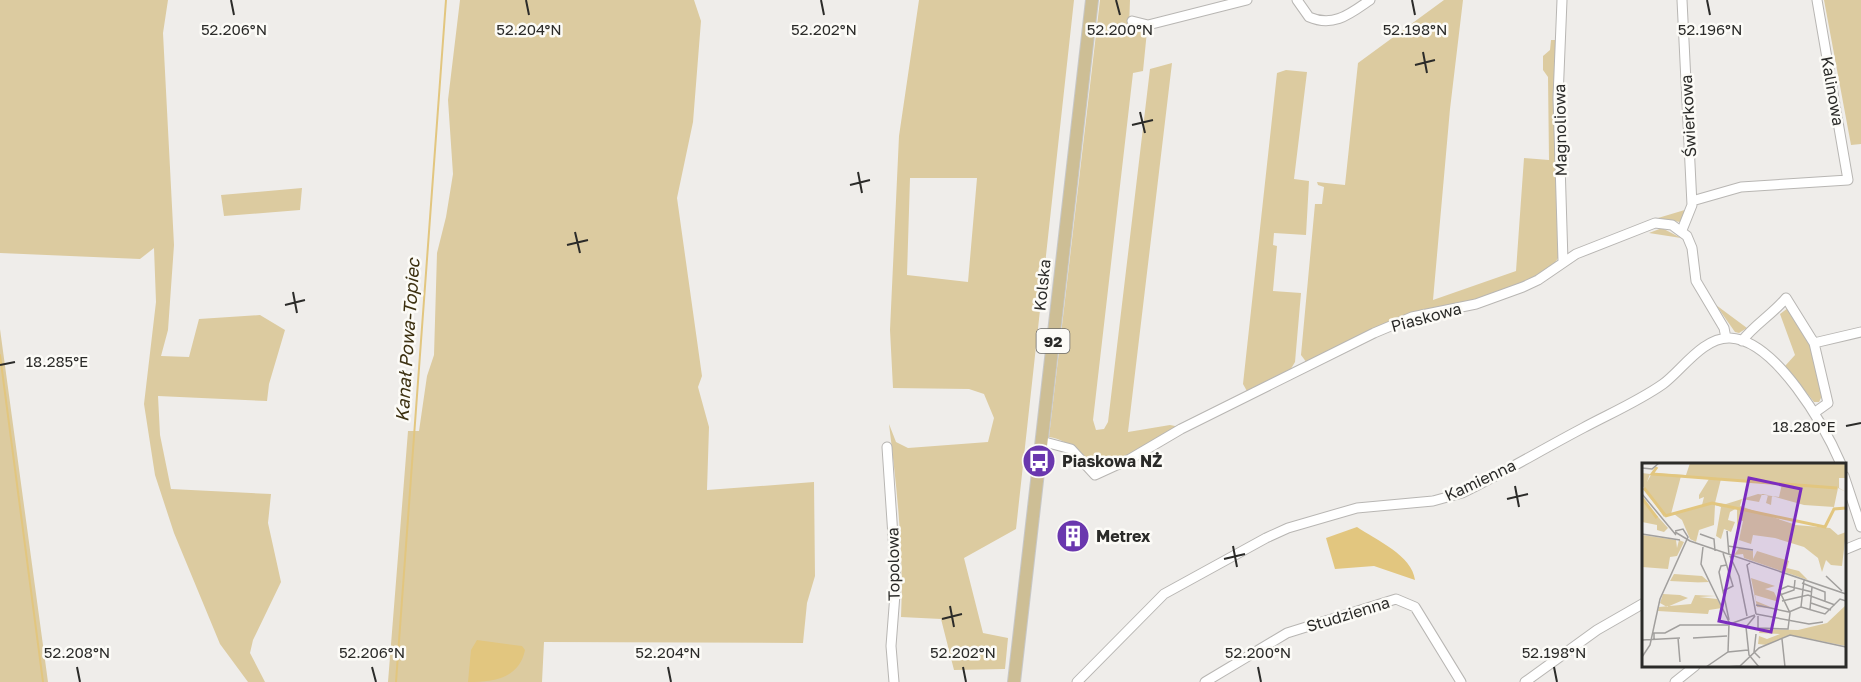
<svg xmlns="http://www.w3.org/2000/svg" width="1861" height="682" viewBox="0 0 1861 682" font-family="'Golos Text',sans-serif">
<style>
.green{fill:#dccba0;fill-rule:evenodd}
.water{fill:#e2c67f}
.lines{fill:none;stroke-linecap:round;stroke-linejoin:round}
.stream{stroke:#e2c67f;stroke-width:2}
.minor-casing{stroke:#b8b6b3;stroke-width:11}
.major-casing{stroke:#c8c8c7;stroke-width:14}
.minor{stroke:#fff;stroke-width:9}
.major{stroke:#cdbe95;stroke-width:12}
.ticks{fill:none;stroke:#2b2b29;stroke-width:2}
.labels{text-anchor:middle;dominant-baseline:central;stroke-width:5;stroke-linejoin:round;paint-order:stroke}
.shield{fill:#fcfbf7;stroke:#6a6967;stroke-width:1.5}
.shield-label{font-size:15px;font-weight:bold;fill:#2b2b29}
.street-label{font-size:16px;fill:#2b2b29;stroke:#fcfbf7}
.poi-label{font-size:16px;font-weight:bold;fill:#2b2b29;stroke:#fcfbf7;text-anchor:start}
.water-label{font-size:18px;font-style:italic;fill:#3d3111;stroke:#fcfbf7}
.inset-river{fill:none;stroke:#e2c67f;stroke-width:3}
.inset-road{fill:none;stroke:#a19f9d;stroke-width:1.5}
.view{fill:#7b2cbf;fill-opacity:0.15;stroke:#7b2cbf;stroke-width:3}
.inset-edge{fill:none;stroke:#2b2b29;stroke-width:3}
.ticks-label{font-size:15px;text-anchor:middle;fill:#2b2b29;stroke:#fcfbf7;stroke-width:5;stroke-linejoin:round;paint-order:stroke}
</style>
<rect width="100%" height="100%" fill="#efedea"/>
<!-- green -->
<path class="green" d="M 0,0 L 168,0 L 163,33 L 174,245 L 168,330 L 161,356 L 189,357 L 199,319 L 260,315 L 285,330 L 269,384 L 267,401 L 158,396 L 160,435 L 171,489 L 271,494 L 268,523 L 281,582 L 253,640 L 250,653 L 265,682 L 248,682 L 220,644 L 174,533 L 155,475 L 144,404 L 156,302 L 154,248 L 140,259 L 0,253 Z
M 460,0 L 694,0 L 701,21 L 693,122 L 677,198 L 702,376 L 698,387 L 709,427 L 707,490 L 814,482 L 815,576 L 807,603 L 803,643 L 544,642 L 542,682 L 388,682 L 408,431 L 419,431 L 427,376 L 434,355 L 437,253 L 446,217 L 453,174 L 448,100 Z
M 919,0 L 1074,0 L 1016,529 L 964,558 L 983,633 L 1008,638 L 1005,669 L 954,670 L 941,619 L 901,617 C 904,552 897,489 889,424 L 896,442 L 908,448 L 988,442 L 994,418 L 984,394 L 969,389 L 893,388 L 890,330 L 899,136 ZM 910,178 L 977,178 L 968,282 L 907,275 Z
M 1100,0 L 1130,0 L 1129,28 L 1132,32 L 1147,31 L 1143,71 L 1133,73 L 1093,420 L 1096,430 L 1104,429 L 1108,422 L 1150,69 L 1172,63 L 1128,432 L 1170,425 L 1180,427 C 1164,436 1107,474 1091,464 C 1074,453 1072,441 1049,437 Z
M 1444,0 L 1463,0 L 1450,109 L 1433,300 L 1516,271 L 1524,158 L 1549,160 L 1548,77 L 1543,70 L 1543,56 L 1550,50 L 1551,40 L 1556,40 L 1558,258 L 1553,266 L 1524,284 L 1449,308 L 1411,315 L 1307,363 L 1301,355 L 1315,204 L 1322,204 L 1324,187 L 1318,185 L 1317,182 L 1345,185 L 1358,63 Z
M 1824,0 L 1861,0 L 1861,144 L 1851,145 Z
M 1286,70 L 1307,72 L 1294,179 L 1309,181 L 1306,235 L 1274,233 L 1273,245 L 1277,246 L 1273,291 L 1301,293 L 1295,362 L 1289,372 L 1248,393 L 1243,384 L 1277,73 Z
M 302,188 L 300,210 L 224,216 L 221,195 Z
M 1688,209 L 1680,222 L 1658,218 Z
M 1662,228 L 1681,238 L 1649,233 Z
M 1716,305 L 1747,328 L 1739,333 L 1735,332 Z
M 1788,308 L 1809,341 L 1822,396 L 1819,402 L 1814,402 L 1785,366 L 1795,355 L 1780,314 Z
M 0,329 L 48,682 L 0,682 Z"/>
<!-- water -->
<path class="water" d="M 1357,527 C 1376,540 1412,555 1415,580 L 1374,566 L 1335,569 L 1326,538 Z
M 477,640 L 522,646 L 525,650 C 519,679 493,682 468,682 L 471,650 Z"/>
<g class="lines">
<!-- stream -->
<path class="stream" d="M 0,355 L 43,682
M 396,682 L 446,0"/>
<!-- minor casing -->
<g class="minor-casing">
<path id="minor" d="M 1297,0 L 1309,17 C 1334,28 1351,13 1370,0
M 1562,0 L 1558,98 L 1563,261
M 1132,21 L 1148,25 L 1247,0
M 1692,201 L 1741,187 L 1848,180 L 1817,0
M 1682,230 L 1692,205 L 1682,0
M 1742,341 C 1754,325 1773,314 1786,298 L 1814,343 L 1861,332
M 1814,343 L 1828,403 L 1814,413
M 1041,441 L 1071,449 L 1095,475 L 1130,459 L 1181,429 L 1374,333 L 1412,317 L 1476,304 L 1523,287 L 1538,280 L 1576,254 L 1655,223 L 1672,225 L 1687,236 L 1692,248 L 1696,281 L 1724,328 L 1726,338
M 887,447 L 896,581 L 891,646 L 894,682
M 1844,476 L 1861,527
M 1844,550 L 1861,543
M 1077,682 L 1164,594 L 1266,538 L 1288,528 L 1357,508 L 1433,501 L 1462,493 C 1503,473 1543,449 1583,428 C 1609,414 1639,401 1663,384 C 1682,370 1703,337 1730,338 C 1776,340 1825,427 1841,464
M 1205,682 L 1287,633 L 1396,599 L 1415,607 L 1461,682
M 1525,682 L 1597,630 L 1644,603
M 1675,682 L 1695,666"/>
</g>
<!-- major casing -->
<g class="major-casing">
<path id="major" d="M 1014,682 L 1092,0"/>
</g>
<!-- minor -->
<use href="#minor" class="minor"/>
<!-- major -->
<use href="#major" class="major"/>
</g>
<!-- ticks -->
<path class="ticks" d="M 231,0 L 234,15M 526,0 L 529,15M 821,0 L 824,15M 1116,0 L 1120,15M 1412,0 L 1415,15M 1707,0 L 1710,15M 1423,52 L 1427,73M 1415,65 L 1435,60M 1140,112 L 1145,133M 1132,125 L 1153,120M 858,172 L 862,193M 850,185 L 870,180M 575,232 L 580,253M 567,245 L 588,240M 293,292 L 297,313M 285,305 L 305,300M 0,365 L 15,362M 1846,426 L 1861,423M 1515,486 L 1519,507M 1507,499 L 1528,494M 1233,546 L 1237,567M 1224,559 L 1245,554M 950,606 L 954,627M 942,619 L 962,614M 77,667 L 80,682M 372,667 L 376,682M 668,667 L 671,682M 963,667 L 966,682M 1258,667 L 1261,682M 1554,667 L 1557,682"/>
<!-- icons -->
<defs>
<g id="bus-disc" transform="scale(1.725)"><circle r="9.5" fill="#6a37ae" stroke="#fcfbf7"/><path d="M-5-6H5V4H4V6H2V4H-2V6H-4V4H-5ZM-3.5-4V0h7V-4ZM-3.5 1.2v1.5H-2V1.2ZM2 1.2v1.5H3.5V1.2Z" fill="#fff"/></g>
<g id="building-disc" transform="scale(1.725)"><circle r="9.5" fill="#6a37ae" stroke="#fcfbf7"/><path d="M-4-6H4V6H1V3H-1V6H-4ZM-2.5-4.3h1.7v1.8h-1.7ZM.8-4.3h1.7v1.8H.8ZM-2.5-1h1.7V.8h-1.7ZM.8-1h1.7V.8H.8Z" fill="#fff"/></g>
</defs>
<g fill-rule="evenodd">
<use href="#bus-disc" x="1039" y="461"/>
<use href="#building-disc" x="1073" y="536"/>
</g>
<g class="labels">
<!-- shield labels -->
<rect class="shield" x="1036.5" y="329" width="33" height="24" rx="4.5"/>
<g class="shield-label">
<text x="1053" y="341">92</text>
</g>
<!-- street labels -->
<g class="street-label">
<text transform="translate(1833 91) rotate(80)">Kalinowa</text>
<text transform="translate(1688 116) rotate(-93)">Świerkowa</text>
<text transform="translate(1560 130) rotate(-91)">Magnoliowa</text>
<text transform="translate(1042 285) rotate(-84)">Kolska</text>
<text transform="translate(1426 317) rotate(-15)">Piaskowa</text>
<text transform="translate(1480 480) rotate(-25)">Kamienna</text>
<text transform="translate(893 564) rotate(-91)">Topolowa</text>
<text transform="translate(1348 614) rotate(-17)">Studzienna</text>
</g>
<!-- poi labels -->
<g class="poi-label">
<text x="1062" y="461">Piaskowa NŻ</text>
<text x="1096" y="536">Metrex</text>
</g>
<!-- water labels -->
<g class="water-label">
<text transform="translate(407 340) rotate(-86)">Kanał Powa-Topiec</text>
</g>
</g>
<!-- overview -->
<g transform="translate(1642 463)">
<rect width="204" height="204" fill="#efedea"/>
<path d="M 48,0 L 204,0 L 204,15 L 197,15 L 197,25 L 204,29 L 196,25 L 192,44 L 162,42 L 130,33 L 129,42 L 124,40 L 126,32 L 120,31 L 117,39 L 100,36 L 98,43 L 154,62 L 188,65 L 196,72 L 204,69 L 200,103 L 189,102 L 184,97 L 180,109 L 176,95 L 162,84 L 133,75 L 111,72 L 109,81 L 97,77 L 101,58 L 98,57 L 95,70 L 95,45 L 88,49 L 86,57 L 93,59 L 89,69 L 82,66 L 79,76 L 74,73 L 79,44 L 73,42 L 72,62 L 57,67 L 54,79 L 48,76 L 40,57 L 32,51 L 22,54 L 0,22 L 0,10 L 8,11 L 5,19 L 10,10 L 44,12 ZM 39,13 L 67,16 L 57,32 L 57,36 L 62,34 L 60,42 L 29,51 ZM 79,16 L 140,21 L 137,34 L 116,31 L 84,41 L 73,40 ZM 0,36 L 26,65 L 22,69 L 15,67 L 15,62 L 0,59 ZM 0,72 L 34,77 L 35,85 L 37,77 L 42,79 L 35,93 L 28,94 L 26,106 L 0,104 ZM 97,85 L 111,88 L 111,96 L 115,88 L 147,98 L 145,105 L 157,108 L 166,117 L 102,95 L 101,91 L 92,92 ZM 32,111 L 60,113 L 67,119 L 56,119 L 68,120 L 28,118 ZM 109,115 L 133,123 L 123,126 L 132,129 L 137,139 L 113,132 L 114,138 L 131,145 L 115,144 ZM 21,131 L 38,132 L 46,135 L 25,144 L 18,140 ZM 53,132 L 74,133 L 57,134 L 75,136 L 80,145 L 67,147 L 66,151 L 16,148 L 17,144 L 49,141 ZM 204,142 L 204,183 L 148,172 L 125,182 L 116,181 L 117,173 L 125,176 L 138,171 L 117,170 L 118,166 L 156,167 L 185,160 Z" fill="#dccba0" fill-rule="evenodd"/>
<path class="inset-river" d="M 15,4 L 10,11 L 195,25M 2,25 L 23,52M 0,35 L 15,55M 23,53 L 70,40 L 183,64 L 192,46 L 204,45"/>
<path class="inset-road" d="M 0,5 L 10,6 L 17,0M 0,31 L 34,72M 85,68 L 87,92M 33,69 L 48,78 L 204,131M 0,71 L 38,77M 58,71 L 72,76 L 73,88M 86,83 L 111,87M 61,84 L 59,101 L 88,161M 81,90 L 91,123 L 81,128M 88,93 L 97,113 L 105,153M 108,100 L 105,102 L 114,151M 85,102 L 79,103 L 77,109 L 87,157M 184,113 L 200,128M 160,120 L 183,129 L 183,138M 138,132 L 152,127 L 153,117M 140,138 L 166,132 L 193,142M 169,140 L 189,147M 114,142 L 147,149M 159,144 L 183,151 L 198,136 L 204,138M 168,146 L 170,124M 147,149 L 159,144 L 162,117M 114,151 L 167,161 L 181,159M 113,153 L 104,164 L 107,192 L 117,204M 116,153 L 116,165 L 146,166 L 148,150 L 137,127 L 146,123 L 170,129M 88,161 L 113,152M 114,171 L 112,189 L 118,195M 36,175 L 38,199M 51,175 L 85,173M 12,176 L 12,170 L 23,170 L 38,162 L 86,162M 140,176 L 143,204M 0,177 L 38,175M 86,189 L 87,161M 0,194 L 8,182 L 18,136 L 46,74 L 41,66 L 33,68M 64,204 L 86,189 L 106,187M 84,204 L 98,203 L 117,185 L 148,172 L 204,184"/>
<path class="view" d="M 107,15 L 159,26 L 129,169 L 77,158 Z"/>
<rect width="204" height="204" class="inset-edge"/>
</g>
<g class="ticks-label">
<text x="234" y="35">52.206°N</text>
<text x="529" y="35">52.204°N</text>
<text x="824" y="35">52.202°N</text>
<text x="1120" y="35">52.200°N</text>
<text x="1415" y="35">52.198°N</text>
<text x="1710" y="35">52.196°N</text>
<text x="57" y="367">18.285°E</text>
<text x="1804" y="432">18.280°E</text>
<text x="963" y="658">52.202°N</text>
<text x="1554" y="658">52.198°N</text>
<text x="77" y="658">52.208°N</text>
<text x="372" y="658">52.206°N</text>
<text x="668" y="658">52.204°N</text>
<text x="1258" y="658">52.200°N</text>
</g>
</svg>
